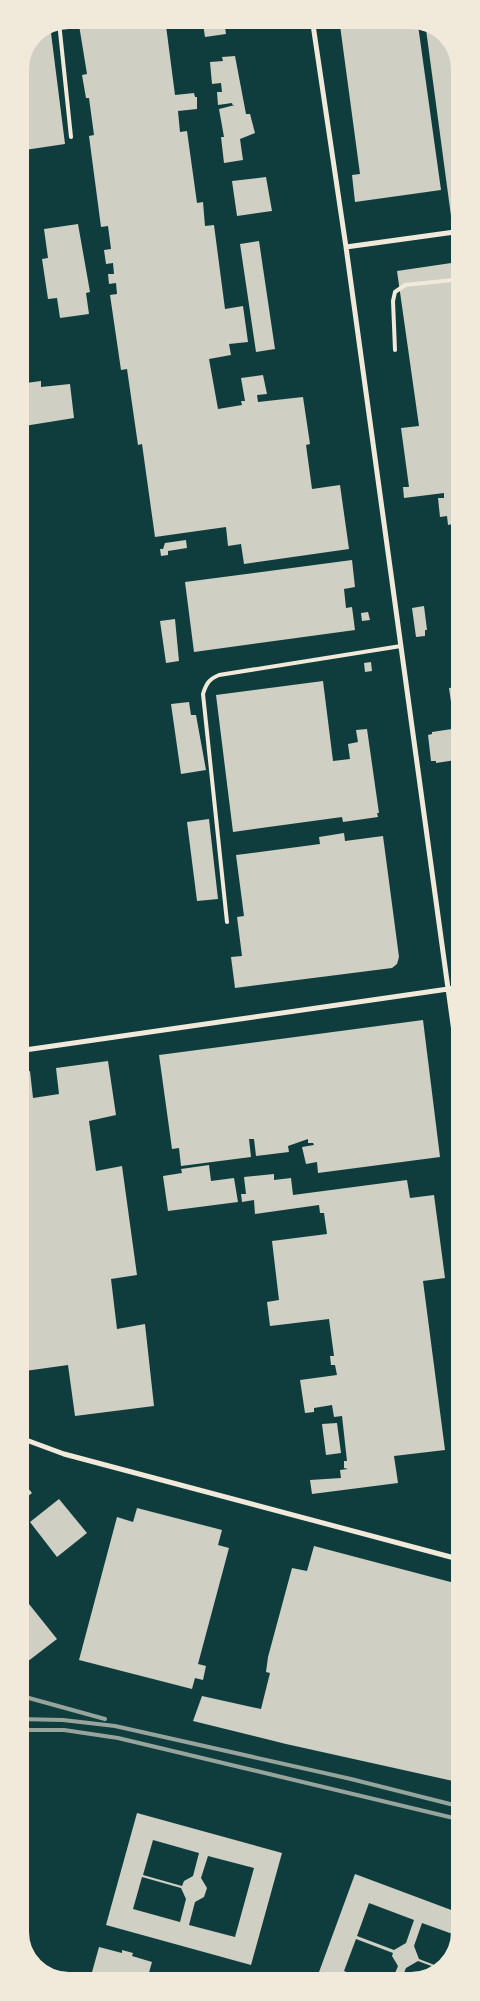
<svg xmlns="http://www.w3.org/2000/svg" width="480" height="2001" viewBox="0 0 480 2001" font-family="Helvetica,sans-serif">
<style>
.building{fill:#cfcfc3;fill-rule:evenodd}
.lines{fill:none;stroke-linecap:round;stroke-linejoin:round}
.service{stroke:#f1e9da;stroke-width:4}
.minor{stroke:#f1e9da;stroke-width:5}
.rail{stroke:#97a49c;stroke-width:4}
.rim{fill:none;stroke:#f1e9da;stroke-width:6}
</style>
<rect width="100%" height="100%" fill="#0f3d3e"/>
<!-- building -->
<path class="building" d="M 73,18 L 87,18 L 88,21 L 74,23 Z
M 133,18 L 165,18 L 175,95 L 194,93 L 195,97 L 197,97 L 197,109 L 178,111 L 180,132 L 187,131 L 197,203 L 203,202 L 205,226 L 214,225 L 225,309 L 243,306 L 248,342 L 229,344 L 231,355 L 209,359 L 218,409 L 242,405 L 241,401 L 245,401 L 241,378 L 263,375 L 267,394 L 257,395 L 258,402 L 303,397 L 310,444 L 306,445 L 312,489 L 340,485 L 349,549 L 244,564 L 241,544 L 228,546 L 226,527 L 155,537 L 142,444 L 138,445 L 127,369 L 121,370 L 110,295 L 117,294 L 116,283 L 109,284 L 108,274 L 114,274 L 113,263 L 106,264 L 104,250 L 111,249 L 108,226 L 101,227 L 89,136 L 94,135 L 89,98 L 86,98 L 82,75 L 87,74 L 79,25 Z
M 339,18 L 417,18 L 441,190 L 355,202 L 352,175 L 360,174 Z
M 224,20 L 226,34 L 205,37 L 203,23 Z
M 425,22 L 447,32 L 462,59 L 462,86 L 458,86 L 459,97 L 462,96 L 462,215 L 451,216 Z
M 50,25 L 65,144 L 18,151 L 18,69 L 33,32 Z
M 235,56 L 246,114 L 250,114 L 255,133 L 240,139 L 243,160 L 224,163 L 221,137 L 224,137 L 219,109 L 235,105 L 233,106 L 232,103 L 218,105 L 217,92 L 222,92 L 221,83 L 212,84 L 210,62 L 223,61 L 222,57 Z
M 266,177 L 272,211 L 237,216 L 232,181 Z
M 78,224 L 90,292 L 86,293 L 89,314 L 60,318 L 57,298 L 48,299 L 42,259 L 48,258 L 44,229 Z
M 259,241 L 275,349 L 256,352 L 240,244 Z
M 458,262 L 459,271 L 462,270 L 462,522 L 448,525 L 447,516 L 440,517 L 438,498 L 444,498 L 444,493 L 404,498 L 403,487 L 409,487 L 401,428 L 419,426 L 397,271 Z
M 41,381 L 41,387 L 70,384 L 74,418 L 18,427 L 18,384 Z
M 186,540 L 187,548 L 168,551 L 168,555 L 161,556 L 160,549 L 163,549 L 165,543 Z
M 352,560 L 355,587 L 344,589 L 346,608 L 352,607 L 355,630 L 194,652 L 185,582 Z
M 424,606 L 427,630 L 425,630 L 425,636 L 416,637 L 412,608 Z
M 368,612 L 370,620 L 362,621 L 361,613 Z
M 175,619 L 179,661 L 166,663 L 160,621 Z
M 371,662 L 372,671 L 365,672 L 364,663 Z
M 323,681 L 333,761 L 350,759 L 348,744 L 358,742 L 356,730 L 367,729 L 379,813 L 377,813 L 378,817 L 343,822 L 342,817 L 233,832 L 216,695 Z
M 462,686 L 462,722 L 454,723 L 449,688 Z
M 189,702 L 191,715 L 196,715 L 206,770 L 181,774 L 171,704 Z
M 452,729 L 456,760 L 436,763 L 436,761 L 431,761 L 428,735 L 432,734 L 432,732 Z
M 209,819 L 218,899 L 197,901 L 187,822 Z
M 344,833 L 345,841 L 383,836 L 399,957 L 397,964 L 392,968 L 235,988 L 231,957 L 242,956 L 237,917 L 244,916 L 236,855 L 320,844 L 319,837 Z
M 423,1020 L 440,1157 L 318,1173 L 317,1162 L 306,1164 L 302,1147 L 314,1145 L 313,1143 L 308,1143 L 308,1139 L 288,1146 L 289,1152 L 256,1156 L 254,1139 L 249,1139 L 251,1157 L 181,1166 L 179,1148 L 172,1149 L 159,1055 Z
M 108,1061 L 116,1115 L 89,1121 L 96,1171 L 122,1166 L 137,1275 L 111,1279 L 117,1329 L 145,1324 L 154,1406 L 75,1416 L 68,1365 L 18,1372 L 18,1073 L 30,1071 L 33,1098 L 59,1094 L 56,1068 Z
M 209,1165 L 211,1181 L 234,1178 L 238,1202 L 168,1211 L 163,1176 L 182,1173 L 181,1169 Z
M 274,1174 L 274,1180 L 291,1178 L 293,1195 L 407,1180 L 410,1198 L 434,1195 L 445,1278 L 423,1281 L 445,1450 L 394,1456 L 398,1483 L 312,1494 L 310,1480 L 341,1478 L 340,1470 L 348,1469 L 344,1468 L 344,1461 L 347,1461 L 342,1416 L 334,1417 L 332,1405 L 314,1408 L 314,1412 L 305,1413 L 300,1380 L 337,1375 L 335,1365 L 331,1365 L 330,1356 L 334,1356 L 329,1319 L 270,1326 L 267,1302 L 279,1300 L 272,1241 L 327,1234 L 324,1213 L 320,1213 L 319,1205 L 255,1214 L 254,1200 L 242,1202 L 241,1194 L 246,1194 L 244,1177 Z
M 337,1423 L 341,1453 L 326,1455 L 322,1424 Z
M 18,1476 L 32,1493 L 18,1504 Z
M 59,1499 L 87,1533 L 57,1557 L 30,1522 Z
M 137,1508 L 222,1530 L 218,1545 L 229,1548 L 198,1664 L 206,1666 L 203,1680 L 195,1678 L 192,1689 L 79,1660 L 117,1517 L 133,1522 Z
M 314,1546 L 462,1585 L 462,1783 L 286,1744 L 193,1721 L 202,1696 L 261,1709 L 270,1673 L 266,1672 L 268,1657 L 292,1568 L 307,1571 Z
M 29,1604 L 57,1639 L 27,1662 L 18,1651 L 18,1613 Z
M 137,1813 L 282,1853 L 251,1965 L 106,1925 ZM 153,1840 L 199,1853 L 193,1876 L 184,1881 L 182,1886 L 143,1875 ZM 208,1856 L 254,1868 L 235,1937 L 189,1925 L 195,1902 L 204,1897 L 207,1888 L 201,1878 ZM 142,1877 L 181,1888 L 186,1899 L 180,1922 L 133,1909 Z
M 355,1874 L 462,1914 L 461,1937 L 422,1923 L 414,1946 L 419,1959 L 445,1969 L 442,1970 L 418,1961 L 406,1968 L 400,1983 L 391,1983 L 398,1966 L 392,1956 L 393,1953 L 356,1939 L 344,1971 L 374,1983 L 315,1983 ZM 369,1903 L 414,1920 L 406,1943 L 394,1950 L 357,1936 Z
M 18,1883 L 29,1950 L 23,1951 L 18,1942 Z
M 99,1947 L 122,1953 L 122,1950 L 133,1953 L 132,1956 L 152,1962 L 146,1983 L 89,1983 Z"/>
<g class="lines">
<!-- service -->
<path class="service" d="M 59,22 L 71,137
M 395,350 L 393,301 L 395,292 L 405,285 L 462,279
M 227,922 L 203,694 C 206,684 209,679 219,675 L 401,646"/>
<!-- minor -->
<path class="minor" d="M 312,18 L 346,247 L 462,1090
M 346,247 L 462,231
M 18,1051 L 462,987
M 18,1437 L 64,1454 L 462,1560"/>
<!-- rail -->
<path class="rail" d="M 18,1695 L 105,1719
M 18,1719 L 63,1720 L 115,1726 L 351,1779 L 462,1807
M 18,1730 L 64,1730 L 118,1738 L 462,1820"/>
</g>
<!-- crop -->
<path d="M0 0H480V2001H0ZM69 26H411A43 43 0 0 1 454 69V1932A43 43 0 0 1 411 1975H69A43 43 0 0 1 26 1932V69A43 43 0 0 1 69 26Z" fill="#f1e9da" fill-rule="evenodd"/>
<path class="rim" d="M69 26H411A43 43 0 0 1 454 69V1932A43 43 0 0 1 411 1975H69A43 43 0 0 1 26 1932V69A43 43 0 0 1 69 26Z"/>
</svg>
